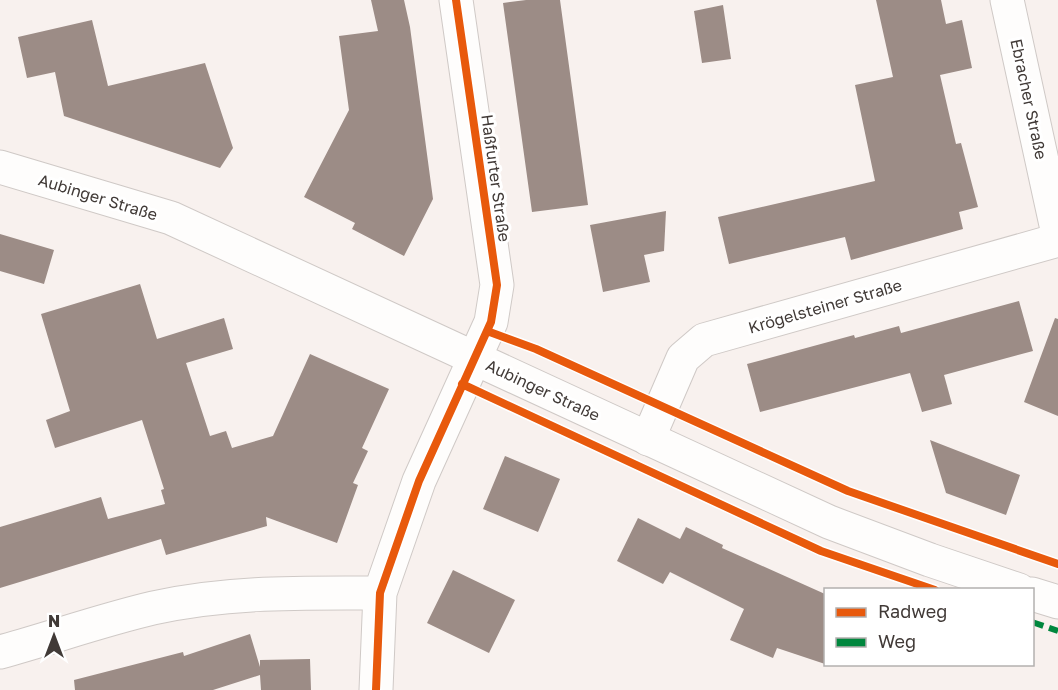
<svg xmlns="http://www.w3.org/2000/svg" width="1058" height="690" viewBox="0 0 1058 690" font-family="'Golos Text',sans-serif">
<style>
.building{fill:#9c8c86}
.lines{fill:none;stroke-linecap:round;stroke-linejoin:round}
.street-casing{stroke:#cfc9c6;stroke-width:35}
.secondary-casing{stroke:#cfc9c6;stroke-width:35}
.street{stroke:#fefdfc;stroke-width:33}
.secondary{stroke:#fefdfc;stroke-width:33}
.quiet{stroke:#00873e;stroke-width:6;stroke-dasharray:12 6;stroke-linecap:butt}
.cycleway-casing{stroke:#fff;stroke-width:11}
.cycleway{stroke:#e8590c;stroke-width:8}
.labels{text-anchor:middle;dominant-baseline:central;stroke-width:6;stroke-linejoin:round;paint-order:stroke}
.street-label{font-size:16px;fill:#413a37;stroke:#fff}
</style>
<rect width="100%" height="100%" fill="#f8f1ee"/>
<!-- building -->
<path class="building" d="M 371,0 L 404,0 L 410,27 L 433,199 L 404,256 L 352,229 L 355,223 L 304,197 L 349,110 L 339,36 L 378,31 Z
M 526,0 L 560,0 L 588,205 L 532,212 L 503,3 Z
M 876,0 L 941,0 L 946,24 L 962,20 L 972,68 L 940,75 L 956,144 L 961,143 L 978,207 L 959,212 L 963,229 L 851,260 L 845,237 L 729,264 L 718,217 L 875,181 L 855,85 L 893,77 Z
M 723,5 L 731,59 L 702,63 L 694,11 Z
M 92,20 L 108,86 L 205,63 L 233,148 L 220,168 L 64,116 L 55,72 L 27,78 L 18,37 Z
M 666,211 L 664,251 L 644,255 L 650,282 L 603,292 L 590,225 Z
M 0,234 L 54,250 L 44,284 L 0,271 Z
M 140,284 L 157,339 L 224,318 L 233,349 L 186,363 L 210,436 L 226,431 L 232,448 L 273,436 L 310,354 L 389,389 L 362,448 L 368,451 L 353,483 L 358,485 L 337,543 L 266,517 L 267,526 L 166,555 L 161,539 L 0,588 L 0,527 L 101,497 L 108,519 L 165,504 L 161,490 L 164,489 L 142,420 L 55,448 L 46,420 L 70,411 L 41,314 Z
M 1019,301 L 1033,351 L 944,375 L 952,404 L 922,412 L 910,373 L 760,412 L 747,364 L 854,335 L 855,338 L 899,326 L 901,333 Z
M 1055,318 L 1058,319 L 1058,416 L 1024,402 Z
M 930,440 L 1020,475 L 1006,515 L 946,493 Z
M 505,456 L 560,479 L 538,532 L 483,509 Z
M 638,518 L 680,539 L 686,527 L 723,545 L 722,548 L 825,594 L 825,664 L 777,648 L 773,658 L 730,640 L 744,609 L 670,572 L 663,584 L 617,561 Z
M 453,570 L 515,600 L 489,653 L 427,623 Z
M 250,634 L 260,667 L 260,660 L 310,659 L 311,690 L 261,690 L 260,675 L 213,690 L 75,690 L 74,680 L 183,652 L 184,656 Z"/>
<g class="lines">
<!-- street casing -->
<g class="street-casing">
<path id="street" d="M 1007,0 L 1058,234
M 648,439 L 683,358 L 704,340 L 1058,240
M 0,652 C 51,638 102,620 153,608 C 228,591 304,593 380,593
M 376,690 L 380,593 L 419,481 L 491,322 L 497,285 L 456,0"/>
</g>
<!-- secondary casing -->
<g class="secondary-casing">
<path id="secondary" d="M 0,167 L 171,218 L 829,522 L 930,560 L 1019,590
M 1032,594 L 1058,602"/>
</g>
<!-- street -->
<use href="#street" class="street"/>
<!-- secondary -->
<use href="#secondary" class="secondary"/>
<!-- quiet -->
<path class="quiet" d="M 1032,622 L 1058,631"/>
<!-- cycleway casing -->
<g class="cycleway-casing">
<path id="cycleway" d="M 487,331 L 536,349 L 848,491 L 1058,564
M 462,384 L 821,551 L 935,590
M 376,690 L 380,593 L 419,481 L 491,322 L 497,285 L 456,0"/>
</g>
<!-- cycleway -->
<use href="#cycleway" class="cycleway"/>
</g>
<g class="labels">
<!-- street labels -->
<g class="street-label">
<text transform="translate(1029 99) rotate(78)">Ebracher Straße</text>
<text transform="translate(496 178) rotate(82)">Haßfurter Straße</text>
<text transform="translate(98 197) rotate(17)">Aubinger Straße</text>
<text transform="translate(825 306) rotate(-16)">Krögelsteiner Straße</text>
<text transform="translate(543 390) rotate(25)">Aubinger Straße</text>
</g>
</g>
<!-- legend -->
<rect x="824" y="588" width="210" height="78" fill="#ffffff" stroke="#b3b0af" stroke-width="1.5"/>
<rect x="836" y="608" width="30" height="9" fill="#e8590c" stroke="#b3b0af" stroke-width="1.5"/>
<text x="878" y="618" font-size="18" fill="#413a37">Radweg</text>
<rect x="836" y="638" width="30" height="9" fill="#00873e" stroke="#b3b0af" stroke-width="1.5"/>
<text x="878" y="648" font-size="18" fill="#413a37">Weg</text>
<!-- north arrow -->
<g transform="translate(54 636)" stroke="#ffffff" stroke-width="4.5" paint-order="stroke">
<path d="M0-4.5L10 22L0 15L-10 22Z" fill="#413a37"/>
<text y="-9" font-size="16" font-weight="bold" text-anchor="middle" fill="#413a37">N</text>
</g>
</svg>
